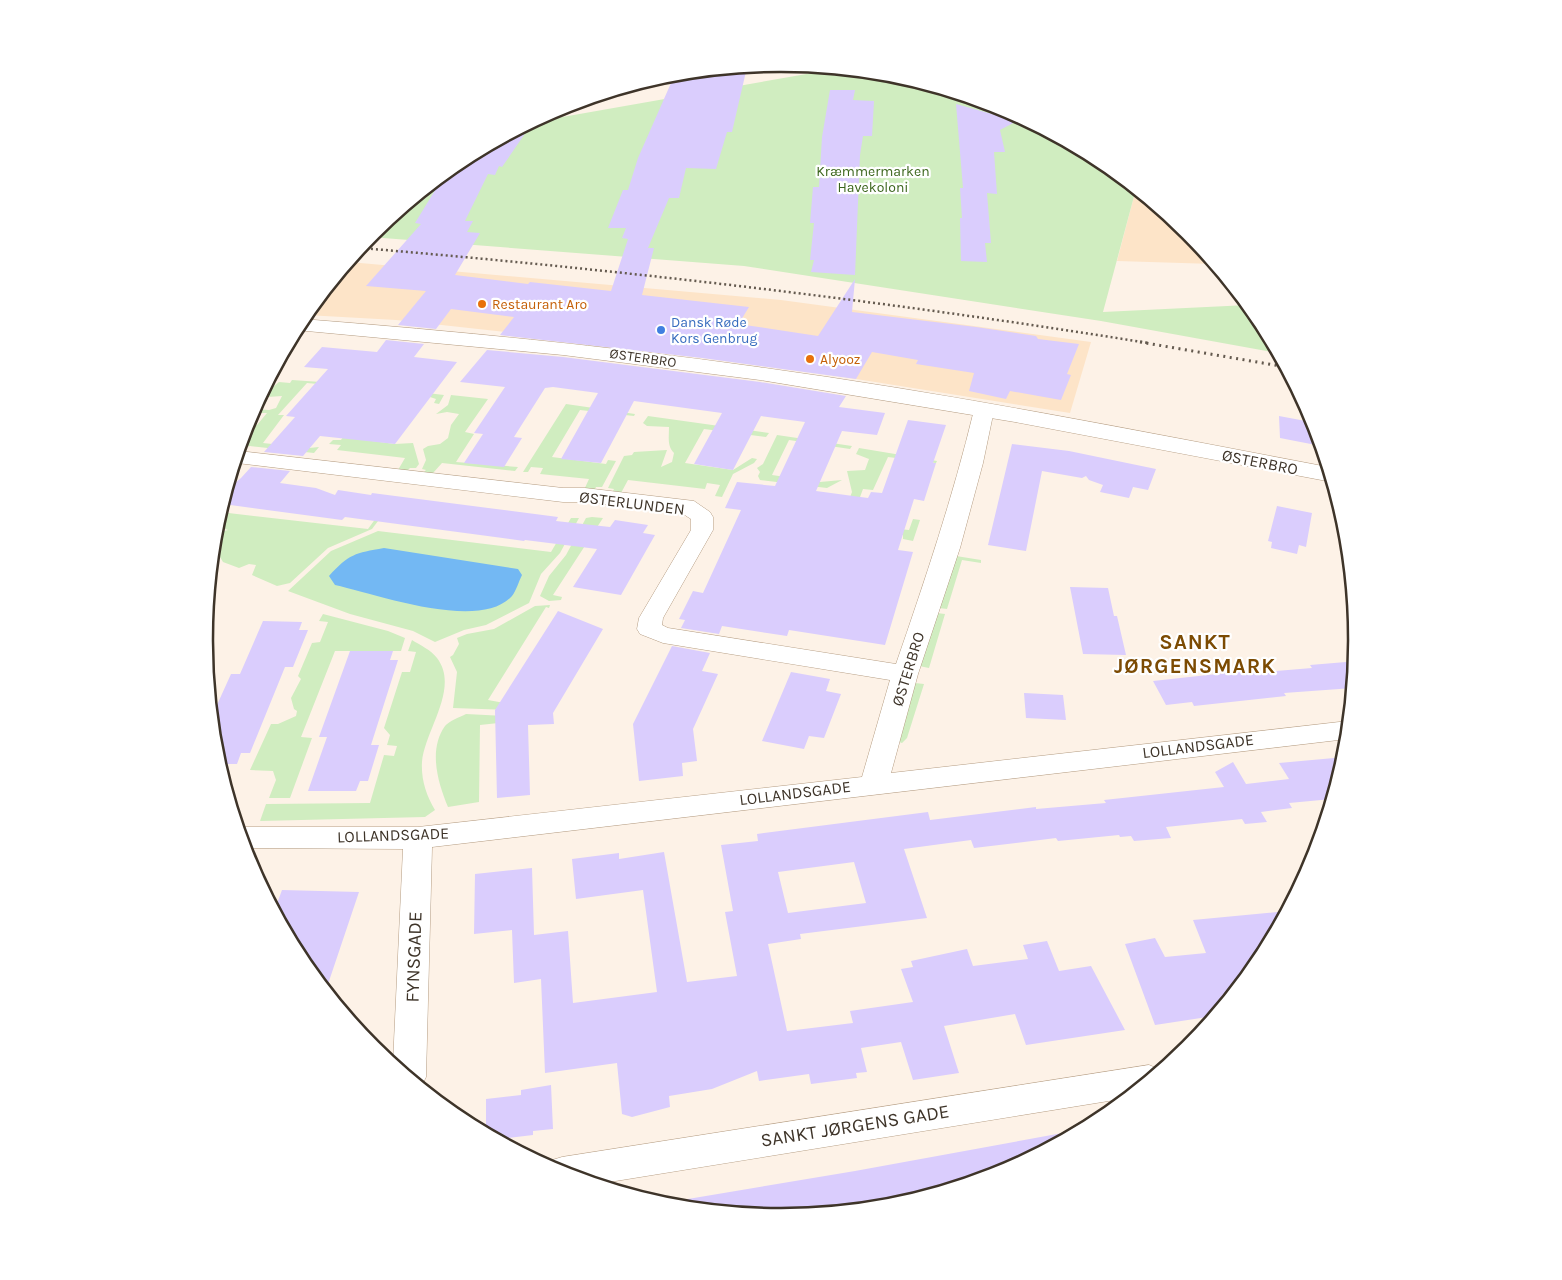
<svg xmlns="http://www.w3.org/2000/svg" width="1562" height="1280" viewBox="0 0 1562 1280" font-family="Karla,sans-serif">
<style>
.built{fill:#fde4c8}
.green{fill:#d0edc0}
.water{fill:#73b8f3}
.building{fill:#dacdfd;fill-rule:evenodd}
.lines{fill:none;stroke-linecap:round;stroke-linejoin:round}
.minor-casing{stroke:#b59d83;stroke-width:1}
.tertiary-casing{stroke:#b59d83;stroke-width:1}
.minor{fill:#fff;fill-rule:evenodd}
.tertiary{fill:#fff;fill-rule:evenodd}
.rail-far1{stroke:#645a4f;stroke-width:2.5;stroke-dasharray:2 3;stroke-linecap:butt}
.rail{stroke:#645a4f;stroke-width:3;stroke-dasharray:2 4.5;stroke-linecap:butt}
.food-dot{fill:#e8710a;stroke:#fff;stroke-width:2}
.shop-dot{fill:#3f7fe0;stroke:#fff;stroke-width:2}
.labels{text-anchor:middle;dominant-baseline:central;stroke-width:4.5;stroke-linejoin:round;paint-order:stroke}
.far-park-label{font-size:14px;fill:#3b651c;stroke:#fff}
.far-food-label{font-size:14px;fill:#c56008;stroke:#fff;text-anchor:start}
.far-shop-label{font-size:14px;fill:#366cbe;stroke:#fff;text-anchor:start}
.far-street-label{font-size:14px;fill:#3e3429;stroke:#fff}
.street-label{font-size:16px;fill:#3e3429;stroke:#fff}
.near-street-label{font-size:19px;fill:#3e3429;stroke:#fff}
.district-label{font-size:21px;font-weight:bold;letter-spacing:1px;fill:#7c4b03;stroke:#fff}
.rim{fill:none;stroke:#3e3429;stroke-width:2.5}
</style>
<rect width="100%" height="100%" fill="#fdf2e7"/>
<!-- built -->
<path class="built" d="M 1136,189 L 1189,233 L 1214,264 L 1117,261 Z
M 349,262 L 781,300 L 1091,342 L 1070,413 L 681,351 L 396,320 L 306,315 Z"/>
<!-- green -->
<path class="green" d="M 835,69 L 894,75 L 1002,108 L 1101,161 L 1136,189 L 1103,312 L 1248,305 L 1260,320 L 1278,353 L 1101,321 L 744,266 L 370,237 L 461,161 L 534,122 Z
M 292,380 L 349,384 L 351,387 L 307,383 L 278,415 L 284,415 L 263,443 L 309,448 L 319,447 L 314,453 L 250,446 L 240,449 L 247,425 L 257,425 L 267,413 L 252,413 L 254,409 L 269,410 L 276,408 L 282,396 L 268,397 L 259,400 L 261,397 L 279,382 L 290,383 Z
M 376,387 L 444,395 L 439,404 L 434,403 L 436,399 L 430,397 L 386,394 L 349,438 L 395,444 L 413,443 L 419,464 L 416,468 L 410,468 L 406,472 L 398,470 L 405,458 L 337,450 L 341,445 L 329,444 L 333,440 L 341,440 L 346,433 L 340,431 Z
M 451,395 L 488,399 L 465,432 L 474,434 L 456,462 L 518,467 L 515,471 L 442,463 L 433,473 L 423,473 L 426,470 L 422,469 L 426,460 L 423,449 L 428,446 L 440,444 L 448,438 L 451,425 L 459,414 L 447,412 L 436,414 L 448,405 Z
M 566,404 L 635,414 L 634,416 L 580,410 L 552,457 L 606,464 L 608,460 L 616,461 L 602,487 L 596,487 L 594,491 L 584,490 L 589,479 L 540,474 L 543,468 L 531,467 L 528,472 L 523,472 Z
M 648,416 L 769,433 L 766,437 L 704,429 L 685,463 L 733,470 L 752,458 L 757,459 L 754,463 L 733,474 L 722,497 L 715,496 L 720,485 L 707,483 L 705,489 L 628,480 L 621,493 L 612,493 L 614,489 L 608,488 L 624,456 L 632,455 L 634,452 L 667,450 L 661,467 L 672,462 L 674,453 C 667,446 669,437 669,427 L 647,426 L 643,423 Z
M 777,435 L 852,446 L 850,449 L 789,440 L 772,475 L 820,482 L 842,480 L 827,488 L 760,480 L 758,476 L 760,472 L 757,468 L 763,464 Z
M 859,448 L 937,461 L 936,463 L 888,457 L 873,490 L 863,489 L 850,524 L 909,530 L 913,519 L 920,520 L 913,541 L 903,539 L 903,535 L 838,530 L 852,492 L 847,471 L 865,470 L 869,459 L 856,454 Z
M 392,496 L 396,497 L 372,529 L 328,548 L 290,583 L 277,586 L 252,575 L 256,565 L 249,564 L 239,568 L 223,562 L 217,552 L 213,552 L 215,533 L 228,530 L 216,526 L 220,512 L 368,529 Z
M 592,517 L 603,518 L 553,595 L 562,597 L 561,600 L 549,601 L 540,596 L 549,576 L 566,555 L 586,518 Z
M 571,518 L 579,518 L 560,553 L 541,574 L 529,603 L 486,625 L 464,630 L 435,642 L 413,631 L 350,614 L 288,591 L 331,551 L 378,531 L 551,552 Z
M 956,556 L 981,560 L 981,563 L 962,560 L 947,609 L 939,608 Z
M 550,605 L 549,608 L 546,607 L 488,700 L 539,709 L 538,711 L 453,708 L 457,672 L 450,657 L 453,655 L 459,644 L 457,638 L 467,634 L 494,629 L 535,606 Z
M 937,613 L 945,614 L 929,668 L 919,666 Z
M 323,614 L 388,631 L 405,638 L 401,651 L 335,651 L 301,737 L 312,738 L 290,798 L 269,798 L 276,780 L 273,771 L 250,770 L 271,724 L 278,724 L 296,716 L 297,711 L 294,709 L 291,698 L 301,679 L 298,676 L 312,643 L 320,642 L 328,622 L 319,621 Z
M 412,640 C 420,645 431,650 437,658 C 460,688 425,730 422,762 C 421,779 426,795 435,810 L 425,817 L 260,821 L 266,804 L 370,803 L 384,755 L 394,756 L 397,746 L 387,745 L 390,735 L 384,728 L 402,672 L 410,672 L 416,652 L 408,651 Z
M 915,683 L 924,684 L 907,738 L 902,743 L 896,741 Z
M 466,714 L 544,718 L 480,725 L 479,802 L 448,807 C 438,783 428,750 445,726 C 449,721 460,717 466,714 Z"/>
<!-- water -->
<path class="water" d="M 384,548 L 518,569 L 522,575 C 519,581 516,591 512,596 C 480,632 376,594 335,585 L 329,576 C 349,554 355,553 384,548 Z"/>
<!-- building -->
<path class="building" d="M 747,67 L 732,132 L 727,132 L 716,169 L 686,168 L 679,198 L 669,198 L 648,248 L 654,248 L 642,295 L 749,307 L 741,320 L 747,321 L 745,325 L 818,336 L 855,279 L 852,312 L 976,327 L 1036,336 L 1038,339 L 1079,344 L 1067,374 L 1071,375 L 1061,400 L 1010,391 L 1006,399 L 969,391 L 974,373 L 916,364 L 918,360 L 872,352 L 856,379 L 702,358 L 500,335 L 514,317 L 451,309 L 436,329 L 398,325 L 426,291 L 366,286 L 421,224 L 415,223 L 445,174 L 461,161 L 533,122 L 502,167 L 499,166 L 495,175 L 488,174 L 465,221 L 473,221 L 467,232 L 480,233 L 455,275 L 528,284 L 530,282 L 611,291 L 628,239 L 622,238 L 626,228 L 608,228 L 623,190 L 628,190 L 638,158 L 675,74 Z
M 830,90 L 855,90 L 853,100 L 874,101 L 872,136 L 863,136 L 860,155 L 855,275 L 811,272 L 814,260 L 810,260 L 814,223 L 810,223 L 813,187 L 819,187 L 822,137 Z
M 956,104 L 1017,121 L 1000,130 L 1005,152 L 994,152 L 997,194 L 987,193 L 991,243 L 985,243 L 987,262 L 961,261 L 960,218 L 962,218 L 960,188 L 963,188 Z
M 386,340 L 424,344 L 414,357 L 457,362 L 395,444 L 320,436 L 303,456 L 264,452 L 295,417 L 286,416 L 328,369 L 304,367 L 322,347 L 377,352 Z
M 487,350 L 563,357 L 760,382 L 846,396 L 839,407 L 885,413 L 877,435 L 842,431 L 816,491 L 868,498 L 871,492 L 882,493 L 908,420 L 946,425 L 933,463 L 936,463 L 924,501 L 914,499 L 898,550 L 913,552 L 885,645 L 789,630 L 787,636 L 722,626 L 719,634 L 681,628 L 685,620 L 679,619 L 693,591 L 703,593 L 741,510 L 725,508 L 737,482 L 775,486 L 805,422 L 761,416 L 733,470 L 694,464 L 722,413 L 634,401 L 601,463 L 561,459 L 598,393 L 553,387 L 545,388 L 514,437 L 522,438 L 504,467 L 464,463 L 483,434 L 474,433 L 505,387 L 460,382 Z
M 1279,416 L 1311,422 L 1315,426 L 1321,446 L 1280,438 Z
M 1012,444 L 1069,451 L 1156,469 L 1148,490 L 1133,487 L 1129,498 L 1100,492 L 1103,485 L 1089,480 L 1086,476 L 1082,478 L 1042,471 L 1026,551 L 988,545 Z
M 251,467 L 290,471 L 280,483 L 316,488 L 335,495 L 338,490 L 371,495 L 372,493 L 558,517 L 556,521 L 610,527 L 615,520 L 648,525 L 643,533 L 655,535 L 621,595 L 573,587 L 597,549 L 525,540 L 524,541 L 345,517 L 342,520 L 223,504 L 230,482 L 235,483 L 241,478 Z
M 1277,506 L 1312,513 L 1306,547 L 1299,545 L 1297,554 L 1271,548 L 1272,542 L 1268,541 Z
M 1070,587 L 1108,588 L 1114,616 L 1117,616 L 1126,655 L 1083,654 Z
M 558,611 L 603,629 L 553,713 L 554,724 L 528,725 L 530,795 L 497,798 L 495,710 Z
M 263,621 L 302,622 L 299,630 L 308,630 L 293,667 L 285,667 L 250,753 L 241,753 L 237,764 L 219,764 L 216,752 L 212,716 L 231,674 L 240,674 Z
M 672,646 L 710,653 L 702,671 L 718,674 L 693,729 L 697,761 L 682,763 L 683,776 L 639,781 L 633,724 Z
M 350,651 L 393,651 L 390,660 L 398,660 L 371,745 L 379,745 L 368,781 L 360,781 L 356,791 L 308,791 L 327,737 L 319,737 Z
M 1346,662 L 1354,674 L 1353,688 L 1284,693 L 1286,696 L 1194,706 L 1192,702 L 1166,705 L 1153,681 L 1253,670 L 1254,673 L 1312,668 L 1310,665 Z
M 791,672 L 830,679 L 826,691 L 841,694 L 824,738 L 809,736 L 804,749 L 762,741 Z
M 1024,693 L 1063,695 L 1066,720 L 1026,718 Z
M 1345,757 L 1332,799 L 1289,803 L 1292,808 L 1261,812 L 1267,822 L 1245,824 L 1242,819 L 1166,827 L 1171,838 L 1134,841 L 1131,836 L 1120,837 L 1119,835 L 1058,841 L 1056,838 L 974,848 L 971,840 L 904,849 L 927,918 L 800,934 L 801,939 L 768,944 L 787,1031 L 853,1023 L 850,1011 L 913,1002 L 901,969 L 913,967 L 911,961 L 967,949 L 973,966 L 1028,959 L 1023,945 L 1047,941 L 1059,971 L 1091,966 L 1125,1030 L 1026,1045 L 1015,1014 L 944,1026 L 959,1073 L 913,1080 L 901,1042 L 861,1048 L 867,1072 L 856,1073 L 857,1078 L 811,1084 L 809,1074 L 759,1081 L 757,1071 L 712,1089 L 669,1096 L 670,1107 L 632,1117 L 622,1114 L 617,1063 L 545,1073 L 541,979 L 514,983 L 512,930 L 474,934 L 475,874 L 532,868 L 534,935 L 568,931 L 573,1003 L 657,992 L 643,890 L 576,899 L 572,859 L 619,853 L 619,859 L 664,852 L 687,982 L 737,976 L 725,912 L 733,911 L 721,845 L 758,841 L 757,834 L 928,812 L 930,820 L 1036,807 L 1036,809 L 1106,803 L 1104,800 L 1224,787 L 1215,772 L 1233,762 L 1246,784 L 1289,779 L 1279,763 ZM 854,862 L 866,903 L 788,913 L 778,872 Z
M 282,890 L 359,892 L 326,990 L 302,960 L 275,909 Z
M 1287,911 L 1260,960 L 1214,1016 L 1155,1025 L 1125,944 L 1155,938 L 1165,957 L 1206,953 L 1193,920 Z
M 551,1085 L 553,1129 L 533,1131 L 533,1135 L 499,1139 L 486,1132 L 486,1099 L 521,1095 L 521,1090 Z
M 1068,1132 L 1069,1136 L 1001,1172 L 916,1198 L 858,1209 L 781,1216 L 683,1207 L 682,1200 L 855,1171 Z"/>
<g class="lines">
<!-- minor casing -->
<g class="minor-casing">
<path id="minor" d="M 984,404 L 991,406 L 994,410 L 983,463 L 960,548 L 918,674 L 891,773 L 1348,721 L 1347,739 L 432,847 L 426,1077 L 421,1087 L 393,1063 L 403,849 L 245,848 L 239,827 L 418,827 L 862,777 L 890,680 L 663,643 L 640,634 L 637,629 L 639,618 L 691,530 L 691,519 L 680,512 L 585,502 L 563,502 L 237,463 L 235,463 L 239,451 L 563,488 L 585,488 L 694,501 L 710,512 L 713,517 L 713,530 L 663,618 L 662,625 L 668,628 L 896,664 C 925,580 953,497 974,410 L 977,406 Z
M 1149,1065 L 1161,1070 L 1127,1098 L 597,1184 L 560,1172 L 547,1165 L 549,1161 L 562,1157 Z"/>
</g>
<!-- tertiary casing -->
<g class="tertiary-casing">
<path id="tertiary" d="M 302,319 C 455,331 607,346 758,367 C 949,393 1139,431 1328,467 L 1332,482 L 1015,422 L 760,380 L 563,355 L 296,330 Z"/>
</g>
<!-- minor -->
<use href="#minor" class="minor"/>
<!-- tertiary -->
<use href="#tertiary" class="tertiary"/>
<!-- rail-far1 -->
<path class="rail-far1" d="M 361,248 C 625,270 887,301 1148,343"/>
<!-- rail -->
<path class="rail" d="M 1140,342 L 1286,367"/>
</g>
<!-- markers -->
<g class="food-dot">
<circle cx="482" cy="304" r="5"/>
<circle cx="810" cy="359" r="5"/>
</g>
<circle class="shop-dot" cx="661" cy="330" r="5"/>
<g class="labels">
<!-- far-park labels -->
<g class="far-park-label">
<text x="873" y="171">Kræmmermarken<tspan x="873" dy="16">Havekoloni</tspan></text>
</g>
<!-- far-food labels -->
<g class="far-food-label">
<text x="492" y="304">Restaurant Aro</text>
<text x="820" y="359">Alyooz</text>
</g>
<!-- far-shop labels -->
<g class="far-shop-label">
<text x="671" y="322">Dansk Røde<tspan x="671" dy="16">Kors Genbrug</tspan></text>
</g>
<!-- far-street labels -->
<g class="far-street-label">
<text transform="translate(643 358) rotate(8)">ØSTERBRO</text>
</g>
<!-- street labels -->
<g class="street-label">
<text transform="translate(1260 462) rotate(11)">ØSTERBRO</text>
<text transform="translate(632 503) rotate(7)">ØSTERLUNDEN</text>
<text transform="translate(908 669) rotate(-73)">ØSTERBRO</text>
<text transform="translate(1198 746) rotate(-7)">LOLLANDSGADE</text>
<text transform="translate(795 793) rotate(-7)">LOLLANDSGADE</text>
<text transform="translate(393 835) rotate(-2)">LOLLANDSGADE</text>
</g>
<!-- near-street labels -->
<g class="near-street-label">
<text transform="translate(414 957) rotate(-88)">FYNSGADE</text>
<text transform="translate(855 1126) rotate(-9)">SANKT JØRGENS GADE</text>
</g>
<!-- district labels -->
<g class="district-label">
<text x="1195" y="642">SANKT<tspan x="1195" dy="24">JØRGENSMARK</tspan></text>
</g>
</g>
<!-- crop -->
<path d="M0 0H1562V1280H0ZM780 72H781A567 567 0 0 1 1348 639V641A567 567 0 0 1 781 1208H780A567 567 0 0 1 213 641V639A567 567 0 0 1 780 72Z" fill="#fff" fill-rule="evenodd"/>
<path class="rim" d="M780 72H781A567 567 0 0 1 1348 639V641A567 567 0 0 1 781 1208H780A567 567 0 0 1 213 641V639A567 567 0 0 1 780 72Z"/>
</svg>
